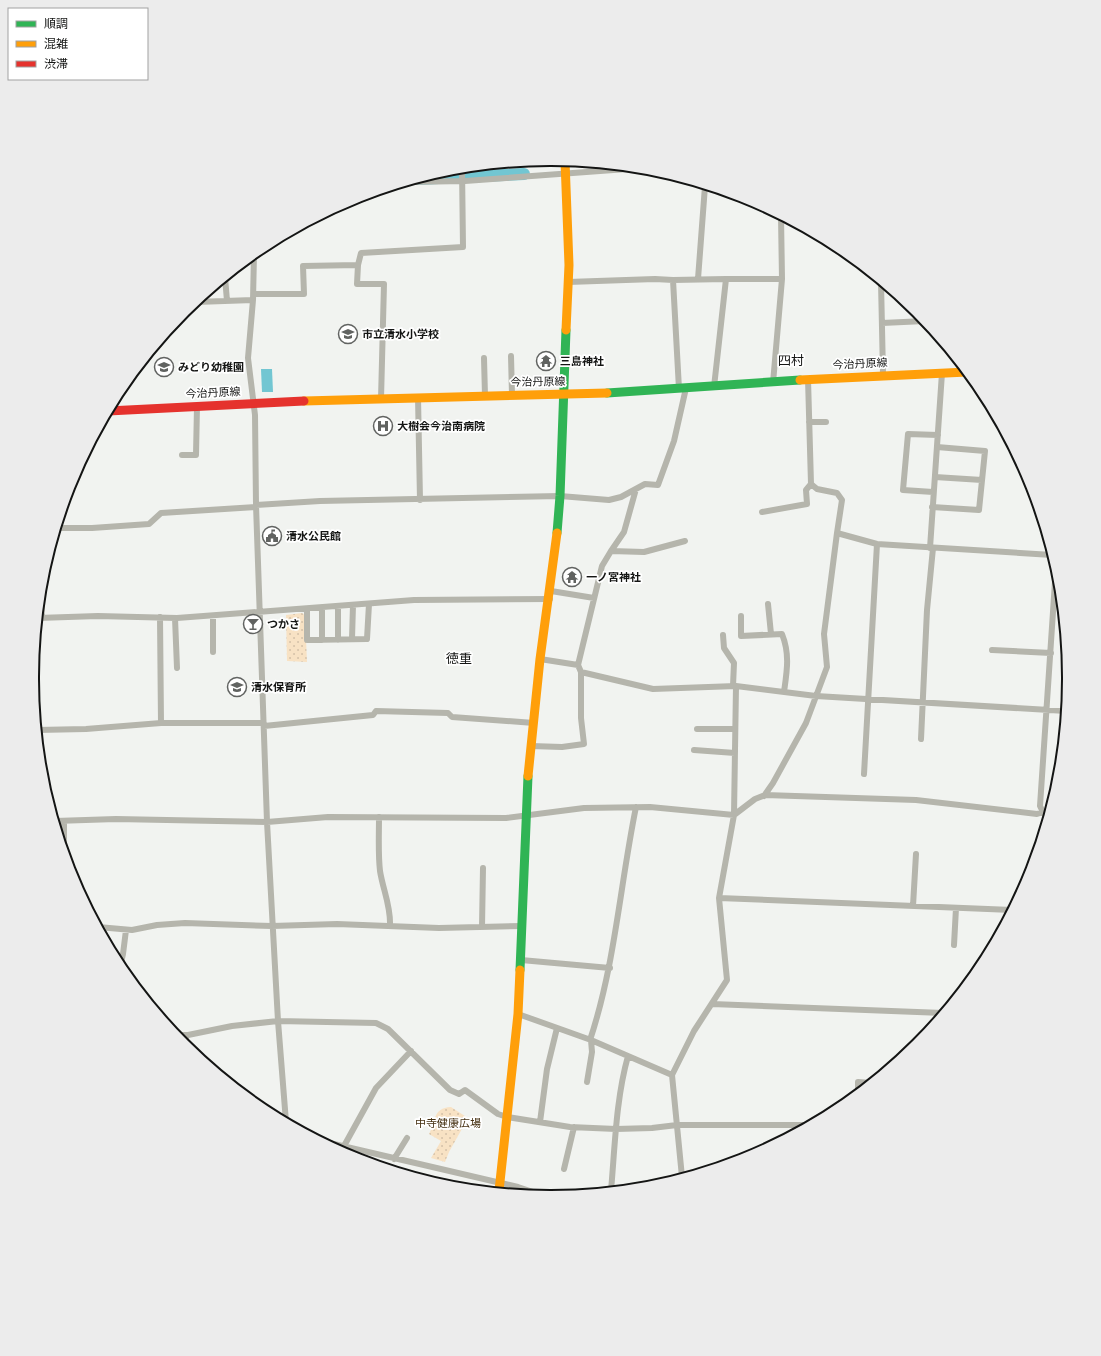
<svg xmlns="http://www.w3.org/2000/svg" width="1101" height="1356" viewBox="0 0 1101 1356" font-family="'Fira Sans','Noto Sans JP',sans-serif">
<style>
.park{fill:url(#park-dots)}
.water{fill:#72c6d2}
.lines{fill:none;stroke-linecap:round;stroke-linejoin:round}
.river{stroke:#72c6d2;stroke-width:12}
.street{stroke:#b5b5ac;stroke-width:6}
.fast{stroke:#30b455;stroke-width:9}
.slow{stroke:#ff9f0a;stroke-width:9}
.jam{stroke:#e5322d;stroke-width:9}
.labels{text-anchor:middle;dominant-baseline:central;stroke-width:3.5;stroke-linejoin:round;paint-order:stroke}
.poi-label{font-size:11px;font-weight:bold;fill:#141514;stroke:#fff;text-anchor:start}
.street-label{font-size:11px;fill:#141514;stroke:#fff}
.park-label{font-size:11px;fill:#463112;stroke:#fff}
.quarter-label{font-size:13px;fill:#141514;stroke:#fff}
.rim{fill:none;stroke:#141514;stroke-width:2}
</style>
<defs>
<pattern id="park-dots" width="8" height="8" patternUnits="userSpaceOnUse"><rect width="8" height="8" fill="#f8e2c4"/><path d="M2 2h.1M6 6h.1" fill="none" stroke="#d4c1a8" stroke-width="1.8" stroke-linecap="round"/></pattern>
</defs>
<rect width="100%" height="100%" fill="#f1f3f0"/>
<!-- park -->
<path class="park" d="M 302,613 L 305,615 L 307,662 L 287,661 L 286,615 Z
M 451,1107 L 468,1118 L 449,1152 L 445,1162 L 431,1158 L 441,1141 L 429,1134 C 436,1122 432,1108 451,1107 Z"/>
<!-- water -->
<path class="water" d="M 261,369 L 272,369 L 273,392 L 262,392 Z"/>
<g class="lines">
<!-- river -->
<path class="river" d="M 417,179 L 524,174"/>
<!-- street -->
<path class="street" d="M 407,182 L 465,181 L 641,168
M 254,254 L 253,300 L 248,358 L 255,415 L 256,505 L 267,822 L 278,1021 L 286,1122
M 225,277 L 227,301
M 698,279 L 705,186
M 726,279 L 782,279
M 568,282 L 655,279 L 673,280
M 881,282 L 883,374
M 254,294 L 304,294 L 303,266 L 358,265
M 196,302 L 253,300
M 882,323 L 925,321
M 511,356 L 512,395
M 484,358 L 485,396
M 808,379 L 811,484 L 817,489 L 837,493 L 842,500 L 837,533 L 877,544 L 1052,555
M 773,383 L 782,279 L 781,216
M 679,389 L 673,280 L 726,279 L 714,387
M 418,397 L 420,500
M 381,399 L 384,284 L 357,284 L 358,265 L 361,253 L 463,247 L 462,168
M 809,422 L 826,422
M 182,455 L 196,455 L 197,406
M 935,477 L 982,480
M 933,492 L 903,490 L 908,434 L 938,435
M 256,505 L 320,501 L 560,496 L 609,500 L 621,497 L 645,484 L 658,485 L 674,441 L 686,388
M 932,507 L 979,510 L 985,451 L 937,447
M 762,512 L 807,504 L 806,490 L 811,484
M 57,528 L 92,528 L 149,524 L 161,513 L 256,507
M 930,548 L 942,373
M 611,551 L 624,532 L 636,489
M 41,591 L 42,618
M 551,591 L 594,598
M 768,604 L 771,634
M 338,606 L 338,640
M 322,608 L 322,640
M 307,609 L 307,640 L 367,639 L 369,604
M 741,616 L 741,636 L 782,634 C 790,654 787,671 784,692
M 160,617 L 161,723
M 38,618 L 98,616 L 177,618 L 414,600 L 550,599
M 175,618 L 177,668
M 723,635 L 724,648 L 734,663 L 733,686
M 352,639 L 353,605
M 992,650 L 1051,653
M 213,652 L 213,616
M 540,659 L 578,665 L 581,672 L 653,689 L 736,686 L 816,696 L 1066,711
M 578,665 L 602,566 L 611,551 L 644,552 L 685,541
M 264,726 L 373,715 L 376,711 L 448,713 L 452,717 L 534,723
M 697,729 L 735,729
M 37,730 L 86,729 L 161,723 L 263,723
M 921,739 L 927,610 L 933,548
M 531,746 L 562,747 L 584,744 L 581,718 L 581,672
M 694,750 L 735,753
M 864,774 L 877,544
M 764,796 L 773,783 L 806,723 L 827,667 L 824,634 L 837,533
M 1048,816 L 1043,812 L 1040,806 L 1056,567
M 379,817 C 379,835 378,854 380,871 C 383,890 391,906 390,926
M 55,821 L 116,819 L 267,822 L 328,817 L 506,818 L 584,808 L 650,807 L 734,815 L 755,799 L 765,795 L 916,800 L 1037,814 L 1043,812
M 64,821 L 64,853
M 719,898 L 1012,910
M 913,906 L 916,854
M 98,927 L 132,930 L 157,925 L 185,923 L 272,926 L 337,924 L 439,928 L 522,926
M 482,927 L 483,868
M 954,945 L 956,908
M 521,960 L 610,968
M 120,967 L 123,954 L 126,930
M 712,1004 L 943,1013
M 518,1014 L 591,1040 L 672,1075
M 176,1035 L 188,1035 L 232,1026 L 278,1021 L 376,1023 L 388,1029 L 450,1090 L 459,1094 L 465,1090 L 498,1114 L 507,1117 L 570,1127 L 616,1129 L 652,1128 L 677,1125 L 809,1125
M 590,1040 C 615,965 620,885 636,807
M 186,1046 L 186,1035
M 587,1082 L 592,1052 L 591,1040
M 858,1093 L 858,1082 L 871,1083
M 540,1122 L 547,1069 L 557,1028
M 321,1141 L 518,1187 L 545,1196
M 344,1146 L 376,1088 L 411,1051
M 394,1159 L 407,1138
M 564,1169 L 574,1127
M 682,1177 L 672,1075 L 694,1031 L 727,980 L 719,898 L 734,815 L 736,686
M 611,1191 C 615,1145 616,1099 628,1056"/>
<!-- fast -->
<path class="fast" d="M 607,393 L 800,380
M 557,533 L 560,496 L 566,330
M 520,970 L 528,776"/>
<!-- slow -->
<path class="slow" d="M 565,161 L 569,265 L 566,330
M 800,380 L 967,372
M 304,401 L 607,393
M 528,776 L 540,659 L 557,533
M 499,1191 L 518,1014 L 520,970"/>
<!-- jam -->
<path class="jam" d="M 108,411 L 304,401"/>
</g>
<!-- icons -->
<defs>
<g id="school-ring" transform="scale(1)"><circle r="9.5" fill="#fff" stroke="#616361" stroke-width="1.5"/><path d="M0-5L7-2L0 1L-7-2ZM-4 1L0 2.5L4 1V4Q0 6-4 4Z" fill="#616361"/></g>
<g id="temple-ring" transform="scale(1)"><circle r="9.5" fill="#fff" stroke="#616361" stroke-width="1.5"/><path d="M0-6L5-2H3V0L6.5 2.5H4V6H1.5V3h-3V6H-4V2.5H-6.5L-3 0V-2H-5Z" fill="#616361"/></g>
<g id="hospital-ring" transform="scale(1)"><circle r="9.5" fill="#fff" stroke="#616361" stroke-width="1.5"/><path d="M-5-5h3v3.5h4V-5h3V5h-3V1.5h-4V5h-3Z" fill="#616361"/></g>
<g id="civic-ring" transform="scale(1)"><circle r="9.5" fill="#fff" stroke="#616361" stroke-width="1.5"/><path d="M-.6-6.5H3V-4.5H.6V-3L4-1V1h2V6H-6V1h2V-1L-.6-3ZM-1.2 2.5V6h2.4V2.5Z" fill="#616361"/></g>
<g id="bar-ring" transform="scale(1)"><circle r="9.5" fill="#fff" stroke="#616361" stroke-width="1.5"/><path d="M-6-5H6L.8 .8V4.5H3.5V6h-7V4.5H-.8V.8Z" fill="#616361"/></g>
</defs>
<g fill-rule="evenodd">
<use href="#school-ring" x="348" y="334"/>
<use href="#temple-ring" x="546" y="361"/>
<use href="#school-ring" x="164" y="367"/>
<use href="#hospital-ring" x="383" y="426"/>
<use href="#civic-ring" x="272" y="536"/>
<use href="#temple-ring" x="572" y="577"/>
<use href="#bar-ring" x="253" y="624"/>
<use href="#school-ring" x="237" y="687"/>
</g>
<g class="labels">
<!-- poi labels -->
<g class="poi-label">
<text x="362" y="334">市立清水小学校</text>
<text x="560" y="361">三島神社</text>
<text x="178" y="367">みどり幼稚園</text>
<text x="397" y="426">大樹会今治南病院</text>
<text x="286" y="536">清水公民館</text>
<text x="586" y="577">一ノ宮神社</text>
<text x="267" y="624">つかさ</text>
<text x="251" y="687">清水保育所</text>
</g>
<!-- street labels -->
<g class="street-label">
<text transform="translate(860 364) rotate(-3)">今治丹原線</text>
<text transform="translate(538 382) rotate(-1)">今治丹原線</text>
<text transform="translate(213 393) rotate(-3)">今治丹原線</text>
</g>
<!-- park labels -->
<g class="park-label">
<text x="448" y="1123">中寺健康広場</text>
</g>
<!-- quarter labels -->
<g class="quarter-label">
<text x="791" y="360">四村</text>
<text x="459" y="658">徳重</text>
</g>
</g>
<!-- crop -->
<path d="M0 0H1101V1356H0ZM550 166H551A511 511 0 0 1 1062 677V679A511 511 0 0 1 551 1190H550A511 511 0 0 1 39 679V677A511 511 0 0 1 550 166Z" fill="#ececec" fill-rule="evenodd"/>
<path class="rim" d="M550 166H551A511 511 0 0 1 1062 677V679A511 511 0 0 1 551 1190H550A511 511 0 0 1 39 679V677A511 511 0 0 1 550 166Z"/>
<!-- legend -->
<rect x="8" y="8" width="140" height="72" fill="#ffffff" stroke="#a1a1a1"/>
<rect x="16" y="21" width="20" height="6" fill="#30b455" stroke="#a1a1a1"/>
<text x="44" y="28" font-size="12" fill="#141514">順調</text>
<rect x="16" y="41" width="20" height="6" fill="#ff9f0a" stroke="#a1a1a1"/>
<text x="44" y="48" font-size="12" fill="#141514">混雑</text>
<rect x="16" y="61" width="20" height="6" fill="#e5322d" stroke="#a1a1a1"/>
<text x="44" y="68" font-size="12" fill="#141514">渋滞</text>
</svg>
